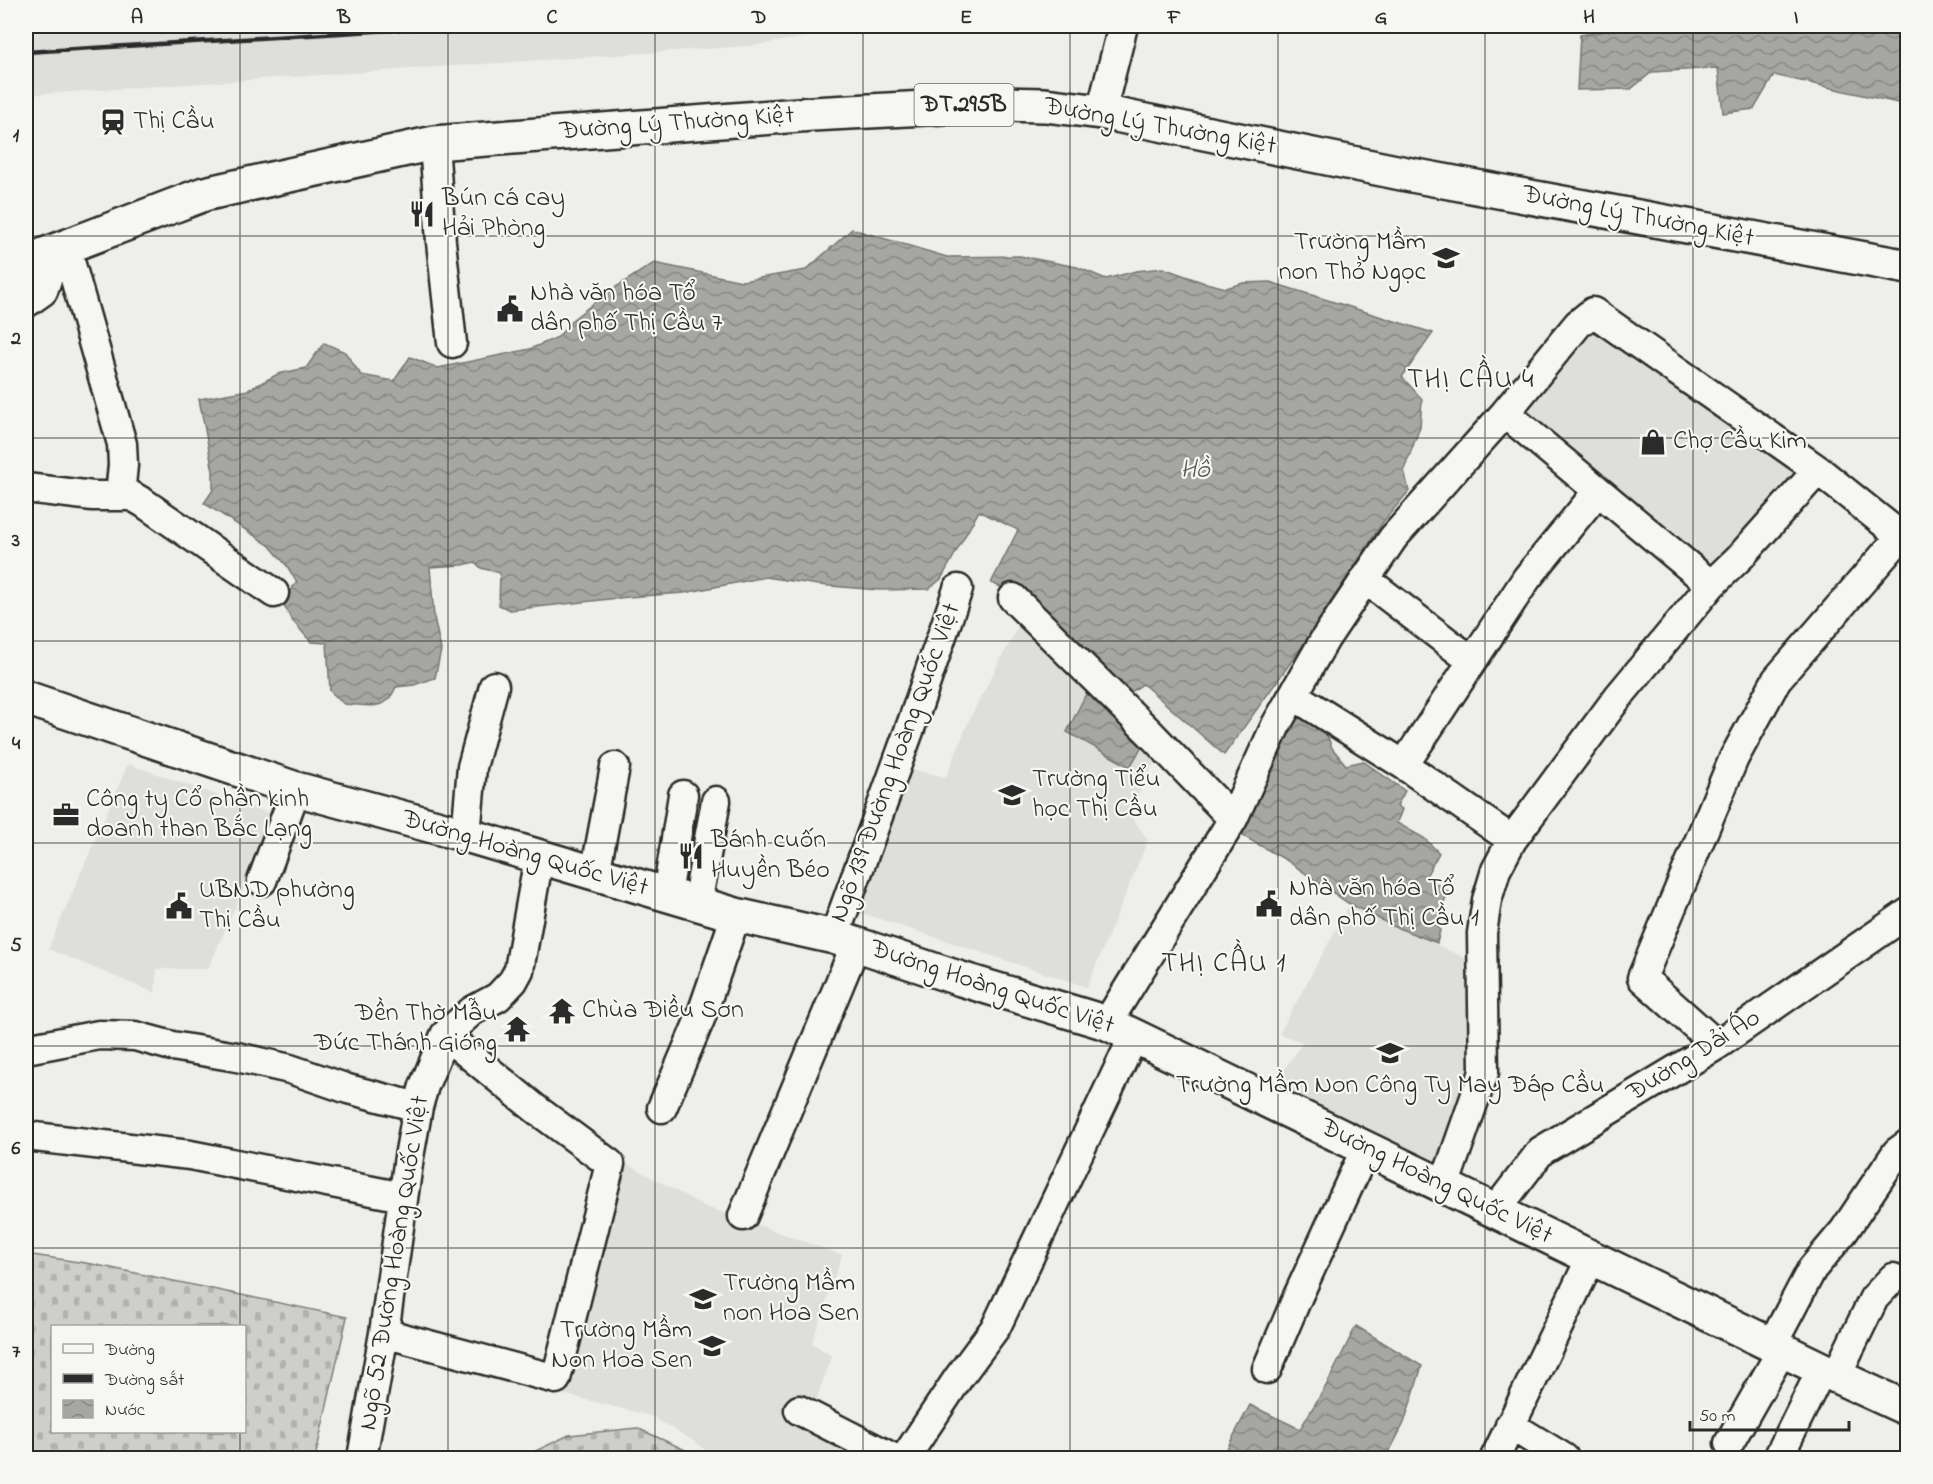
<svg xmlns="http://www.w3.org/2000/svg" width="1933" height="1484" viewBox="0 0 1933 1484" font-family="'Indie Flower',sans-serif">
<style>
.built{fill:#dededb}
.cemetery{fill:url(#cemetery-stones);stroke:#7c7c7a;stroke-width:1.5;fill-rule:evenodd}
.water{fill:url(#water-waves);stroke:#757573;stroke-width:1.5}
.lines{fill:none;stroke-linecap:round;stroke-linejoin:round}
.minor-casing{stroke:#2b2b2b;stroke-width:33}
.major-casing{stroke:#2b2b2b;stroke-width:38}
.minor{stroke:#f6f6f2;stroke-width:28}
.major{stroke:#f6f6f2;stroke-width:33}
.rail{stroke:#2b2b2b;stroke-width:4.5}
.grid{fill:none;stroke:#2b2b2b;stroke-width:1.5;stroke-opacity:0.55}
.labels{text-anchor:middle;dominant-baseline:central;stroke-width:4.5;stroke-linejoin:round;paint-order:stroke}
.shield{fill:#f6f6f2;stroke:#686867;stroke-width:1.5}
.shield-label{font-size:24px;font-weight:bold;fill:#2b2b2b}
.poi-label{font-size:26px;fill:#2b2b2b;stroke:#f6f6f2;text-anchor:start}
.street-label{font-size:26px;fill:#2b2b2b;stroke:#f6f6f2}
.water-label{font-size:27px;font-style:italic;fill:#565655;stroke:#f6f6f2}
.quarter-label{font-size:28px;letter-spacing:1.5px;fill:#2b2b2b;stroke:#f6f6f2}
.neatline{fill:none;stroke:#2b2b2b;stroke-width:2}
.grid-label{font-size:20px;text-anchor:middle;font-weight:bold;fill:#2b2b2b}
</style>
<defs>
<pattern id="cemetery-stones" width="16" height="16" patternUnits="userSpaceOnUse" patternTransform="scale(1.5)"><rect width="16" height="16" fill="#cececa"/><path d="M2 7V4a2 2 0 0 1 4 0v3zM10 15v-3a2 2 0 0 1 4 0v3z" fill="#b1b1ae"/></pattern>
<pattern id="water-waves" width="16" height="10" patternUnits="userSpaceOnUse" patternTransform="scale(1.5)"><rect width="16" height="10" fill="#a6a6a3"/><path d="M0 5q4-4 8 0t8 0" fill="none" stroke="#878785"/></pattern>
</defs>
<rect width="100%" height="100%" fill="#eeeeea"/>
<filter id="ink" filterUnits="userSpaceOnUse"><feTurbulence type="fractalNoise" baseFrequency=".0167" numOctaves="2"/><feDisplacementMap in="SourceGraphic" scale="12" xChannelSelector="R" yChannelSelector="G"/><feConvolveMatrix kernelMatrix="1 2 1 2 8 2 1 2 1" color-interpolation-filters="sRGB"/></filter>
<g filter="url(#ink)">
<!-- built -->
<path class="built" d="M 62,26 L 880,26 L 749,46 L 26,95 L 26,28 Z
M 1594,317 L 1796,470 L 1714,578 L 1513,414 Z
M 1024,615 L 1161,749 L 1129,813 L 1148,840 L 1087,987 L 852,910 L 895,766 L 946,777 L 970,718 Z
M 128,764 L 283,818 L 255,892 L 243,889 L 208,969 L 157,969 L 155,993 L 48,949 Z
M 1348,907 L 1373,915 L 1482,966 L 1484,1064 L 1447,1178 L 1276,1082 L 1303,1042 L 1279,1034 Z
M 611,1155 L 704,1206 L 842,1255 L 812,1343 L 832,1356 L 815,1403 L 886,1458 L 714,1458 L 697,1443 L 651,1416 L 559,1393 Z"/>
<!-- cemetery -->
<path class="cemetery" d="M 26,1254 L 92,1264 L 347,1317 L 315,1458 L 26,1458 ZM 52,1326 L 244,1326 L 244,1432 L 52,1432 Z
M 637,1428 L 703,1458 L 521,1458 L 569,1435 Z"/>
<!-- water -->
<path class="water" d="M 1638,26 L 1907,26 L 1907,105 L 1774,75 L 1754,109 L 1723,113 L 1718,68 L 1652,72 L 1631,89 L 1577,90 L 1580,35 Z
M 852,229 L 947,257 L 1020,256 L 1077,267 L 1106,279 L 1136,271 L 1163,268 L 1202,282 L 1226,288 L 1243,283 L 1270,282 L 1433,333 L 1402,377 L 1422,399 L 1420,427 L 1404,470 L 1409,491 L 1383,522 L 1301,648 L 1224,755 L 1143,684 L 1131,692 L 1105,675 L 1001,587 L 991,583 L 1018,530 L 979,511 L 941,579 L 929,589 L 879,590 L 818,585 L 766,577 L 684,593 L 628,597 L 510,610 L 499,605 L 500,573 L 481,568 L 475,562 L 463,565 L 430,567 L 434,617 L 441,650 L 435,678 L 414,685 L 396,687 C 385,713 369,705 344,704 L 330,691 L 327,643 L 311,642 L 291,619 L 282,601 L 297,582 L 287,566 L 269,545 L 204,503 L 213,490 L 213,471 L 199,399 L 248,390 L 278,374 L 306,368 L 324,343 L 345,352 L 361,375 L 394,381 L 410,357 L 438,368 L 530,349 L 558,337 L 572,320 L 608,292 L 654,263 L 742,281 L 806,270 Z
M 1092,682 L 1148,736 L 1130,767 L 1067,732 Z
M 1294,705 L 1321,719 L 1332,748 L 1346,765 L 1363,761 L 1405,791 L 1397,806 L 1402,809 L 1397,823 L 1424,838 L 1439,853 L 1426,876 L 1448,892 L 1436,922 L 1440,930 L 1437,943 L 1393,926 L 1348,903 L 1286,860 L 1236,832 Z
M 1356,1326 L 1422,1366 L 1404,1423 L 1386,1458 L 1222,1458 L 1250,1405 L 1300,1429 L 1326,1386 Z"/>
<g class="lines">
<!-- minor casing -->
<g class="minor-casing">
<path id="minor" d="M 1101,112 L 1123,26
M 434,143 L 441,242 L 452,343
M 66,247 L 122,444 L 123,465 L 120,495
M 26,303 L 43,291 L 57,250
M 1505,413 L 1711,585
M 26,488 L 93,496 L 132,496 L 144,503 L 274,593
M 1365,579 L 1472,661
M 1013,598 L 1150,733 L 1233,819 L 1107,1023
M 1293,695 L 1404,765 L 1527,578 L 1598,491
M 1404,765 L 1512,840
M 1233,819 L 1276,725 L 1325,639 L 1393,538 L 1505,413 L 1578,324 L 1593,312 L 1818,470 L 1908,542
M 466,835 L 472,767 L 494,686
M 595,874 L 615,767
M 262,881 L 296,789
M 667,895 L 683,795
M 697,904 L 716,801
M 834,937 L 913,720 L 958,589
M 1717,1045 L 1642,978 L 1734,758 L 1777,679 L 1901,536
M 26,1049 L 99,1035 L 135,1036 L 172,1046 L 237,1057 L 290,1069 L 348,1089 L 418,1107
M 662,1108 L 700,1019 L 736,915
M 26,1136 L 190,1155 L 403,1197
M 1444,1186 L 1484,1072 L 1482,933 L 1487,900 L 1496,870 L 1512,840 L 1618,697 L 1711,585 L 1741,556 L 1818,470
M 1495,1211 L 1541,1151 L 1717,1045 L 1908,913
M 743,1216 L 856,944
M 384,1333 L 556,1379 L 610,1164 L 537,1110 L 445,1035
M 1772,1345 L 1812,1269 L 1844,1231 L 1897,1152 L 1908,1144
M 1267,1369 L 1298,1296 L 1366,1148
M 1836,1376 L 1874,1298 L 1893,1278
M 799,1410 L 893,1458
M 1510,1425 L 1564,1458
M 1729,1443 L 1782,1350
M 1780,1454 L 1822,1369
M 362,1458 L 384,1333 L 409,1157 L 418,1107 L 424,1086 L 445,1035 L 472,1011 L 498,997 L 513,981 L 519,970 L 539,857
M 905,1458 L 959,1377 L 996,1327 L 1134,1036
M 1495,1458 L 1591,1258"/>
</g>
<!-- major casing -->
<g class="major-casing">
<path id="major" d="M 26,262 L 204,194 L 434,143 L 812,114 L 1002,104 L 1045,105 L 1101,112 L 1406,174 L 1908,267
M 26,698 L 296,789 L 466,835 L 736,915 L 834,937 L 961,979 L 1107,1023 L 1836,1376 L 1908,1409"/>
</g>
<!-- minor -->
<use href="#minor" class="minor"/>
<!-- major -->
<use href="#major" class="major"/>
<!-- rail -->
<path class="rail" d="M 26,52 L 456,26"/>
</g>
</g>
<!-- grid -->
<path class="grid" d="M 240,26 L 240,1326M 448,26 L 448,1458M 655,26 L 655,1458M 863,26 L 863,1458M 1070,26 L 1070,1458M 1278,26 L 1278,1458M 1485,26 L 1485,1458M 1693,26 L 1693,1458M 26,236 L 1908,236M 26,438 L 1908,438M 26,641 L 1908,641M 26,843 L 1908,843M 26,1046 L 1908,1046M 26,1248 L 1908,1248M 240,1432 L 240,1458"/>
<!-- icons -->
<defs>
<g id="station-bare" transform="scale(2.07)"><path d="M-3-6H3Q5-6 5-4V2Q5 4 3 4L4.5 6H3L1.5 4h-3L-3 6H-4.5L-3 4Q-5 4-5 2V-4Q-5-6-3-6ZM-3.5-4v3h7v-3ZM-3.5 1v1.5H-2V1ZM2 1v1.5H3.5V1Z" fill="#2b2b2b" stroke="#f6f6f2" stroke-width="2.5" paint-order="stroke"/></g>
<g id="restaurant-bare" transform="scale(2.07)"><path d="M-5-6h1v4h1v-4h1v4h1v-4h1v5L-1.5 .5V6h-2V.5L-5-1ZM5-6V6H3V1.5H1.5Q1.5-4 5-6Z" fill="#2b2b2b" stroke="#f6f6f2" stroke-width="2.5" paint-order="stroke"/></g>
<g id="school-bare" transform="scale(2.07)"><path d="M0-5L7-2L0 1L-7-2ZM-4 1L0 2.5L4 1V4Q0 6-4 4Z" fill="#2b2b2b" stroke="#f6f6f2" stroke-width="2.5" paint-order="stroke"/></g>
<g id="civic-bare" transform="scale(2.07)"><path d="M-.6-6.5H3V-4.5H.6V-3L4-1V1h2V6H-6V1h2V-1L-.6-3ZM-1.2 2.5V6h2.4V2.5Z" fill="#2b2b2b" stroke="#f6f6f2" stroke-width="2.5" paint-order="stroke"/></g>
<g id="shop-bare" transform="scale(2.07)"><path d="M-5-2.5h2.3a2.7 3.5 0 0 1 5.4 0H5L5.5 6h-11ZM-1.5-2.5h3a1.5 2.3 0 0 0-3 0Z" fill="#2b2b2b" stroke="#f6f6f2" stroke-width="2.5" paint-order="stroke"/></g>
<g id="office-bare" transform="scale(2.07)"><path d="M-6-3h4V-5.5h4V-3h4V5H-6ZM-1-4.5V-3h2v-1.5ZM-6 0V1H6V0Z" fill="#2b2b2b" stroke="#f6f6f2" stroke-width="2.5" paint-order="stroke"/></g>
<g id="temple-bare" transform="scale(2.07)"><path d="M0-6L5-2H3V0L6.5 2.5H4V6H1.5V3h-3V6H-4V2.5H-6.5L-3 0V-2H-5Z" fill="#2b2b2b" stroke="#f6f6f2" stroke-width="2.5" paint-order="stroke"/></g>
</defs>
<g fill-rule="evenodd">
<use href="#station-bare" x="113" y="122"/>
<use href="#restaurant-bare" x="422" y="214"/>
<use href="#school-bare" x="1446" y="258"/>
<use href="#civic-bare" x="510" y="309"/>
<use href="#shop-bare" x="1653" y="442"/>
<use href="#school-bare" x="1012" y="795"/>
<use href="#office-bare" x="66" y="815"/>
<use href="#restaurant-bare" x="691" y="856"/>
<use href="#civic-bare" x="1269" y="904"/>
<use href="#civic-bare" x="179" y="906"/>
<use href="#temple-bare" x="562" y="1011"/>
<use href="#temple-bare" x="517" y="1029"/>
<use href="#school-bare" x="1390" y="1053"/>
<use href="#school-bare" x="703" y="1299"/>
<use href="#school-bare" x="712" y="1346"/>
</g>
<g class="labels">
<!-- shield labels -->
<rect class="shield" x="914.5" y="84" width="99" height="42" rx="4.5"/>
<g class="shield-label">
<text x="964" y="105">ĐT.295B</text>
</g>
<!-- poi labels -->
<g class="poi-label">
<text x="133" y="122">Thị Cầu</text>
<text x="442" y="199">Bún cá cay<tspan x="442" dy="30">Hải Phòng</tspan></text>
<text x="1426" y="243" text-anchor="end">Trường Mầm<tspan x="1426" dy="30">non Thỏ Ngọc</tspan></text>
<text x="530" y="294">Nhà văn hóa Tổ<tspan x="530" dy="30">dân phố Thị Cầu 7</tspan></text>
<text x="1673" y="442">Chợ Cầu Kim</text>
<text x="1032" y="780">Trường Tiểu<tspan x="1032" dy="30">học Thị Cầu</tspan></text>
<text x="86" y="800">Công ty Cổ phần kinh<tspan x="86" dy="30">doanh than Bắc Lạng</tspan></text>
<text x="711" y="841">Bánh cuốn<tspan x="711" dy="30">Huyền Béo</tspan></text>
<text x="1289" y="889">Nhà văn hóa Tổ<tspan x="1289" dy="30">dân phố Thị Cầu 1</tspan></text>
<text x="199" y="891">UBND phường<tspan x="199" dy="30">Thị Cầu</tspan></text>
<text x="582" y="1011">Chùa Điều Sơn</text>
<text x="497" y="1014" text-anchor="end">Đền Thờ Mẫu<tspan x="497" dy="30">Đức Thánh Gióng</tspan></text>
<text x="1390" y="1086" text-anchor="middle">Trường Mầm Non Công Ty May Đáp Cầu</text>
<text x="723" y="1284">Trường Mầm<tspan x="723" dy="30">non Hoa Sen</tspan></text>
<text x="692" y="1331" text-anchor="end">Trường Mầm<tspan x="692" dy="30">Non Hoa Sen</tspan></text>
</g>
<!-- street labels -->
<g class="street-label">
<text transform="translate(677 124) rotate(-4)">Đường Lý Thường Kiệt</text>
<text transform="translate(1160 127) rotate(10)">Đường Lý Thường Kiệt</text>
<text transform="translate(1638 217) rotate(11)">Đường Lý Thường Kiệt</text>
<text transform="translate(896 763) rotate(-70)">Ngõ 139 Đường Hoàng Quốc Việt</text>
<text transform="translate(525 854) rotate(16)">Đường Hoàng Quốc Việt</text>
<text transform="translate(992 988) rotate(18)">Đường Hoàng Quốc Việt</text>
<text transform="translate(1694 1056) rotate(-32)">Đường Dải Áo</text>
<text transform="translate(1436 1182) rotate(26)">Đường Hoàng Quốc Việt</text>
<text transform="translate(395 1263) rotate(-81)">Ngõ 52 Đường Hoàng Quốc Việt</text>
</g>
<!-- water labels -->
<g class="water-label">
<text x="1195" y="470">Hồ</text>
</g>
<!-- quarter labels -->
<g class="quarter-label">
<text x="1471" y="380">THỊ CẦU 4</text>
<text x="1224" y="964">THỊ CẦU 1</text>
</g>
</g>
<!-- margin -->
<rect width="1933" height="1484" fill="none" stroke="#f6f6f2" stroke-width="66"/>
<!-- legend -->
<rect x="51" y="1325" width="195" height="108" fill="#f6f6f2" stroke="#a5a5a2" stroke-width="1.5"/>
<rect x="63" y="1344" width="30" height="9" fill="#f6f6f2" stroke="#a5a5a2" stroke-width="1.5"/>
<text x="105" y="1355" font-size="18" fill="#2b2b2b">Đường</text>
<rect x="63" y="1374" width="30" height="9" fill="#2b2b2b" stroke="#a5a5a2" stroke-width="1.5"/>
<text x="105" y="1385" font-size="18" fill="#2b2b2b">Đường sắt</text>
<rect x="63" y="1400" width="30" height="18" fill="url(#water-waves)" stroke="#a5a5a2" stroke-width="1.5"/>
<text x="105" y="1415" font-size="18" fill="#2b2b2b">Nước</text>
<!-- scale -->
<path d="M1690 1421v9h159v-9" fill="none" stroke="#2b2b2b" stroke-width="3"/>
<text x="1699" y="1421" font-size="18" fill="#2b2b2b" stroke="#f6f6f2" stroke-width="4.5" paint-order="stroke">50 m</text>
<rect x="33" y="33" width="1867" height="1418" class="neatline"/>
<g class="grid-label">
<text x="137" y="23">A</text>
<text x="344" y="23">B</text>
<text x="552" y="23">C</text>
<text x="759" y="23">D</text>
<text x="966" y="23">E</text>
<text x="1174" y="23">F</text>
<text x="1381" y="23">G</text>
<text x="1589" y="23">H</text>
<text x="1796" y="23">I</text>
<text x="16" y="141">1</text>
<text x="16" y="344">2</text>
<text x="16" y="546">3</text>
<text x="16" y="749">4</text>
<text x="16" y="951">5</text>
<text x="16" y="1154">6</text>
<text x="16" y="1357">7</text>
</g>
</svg>
